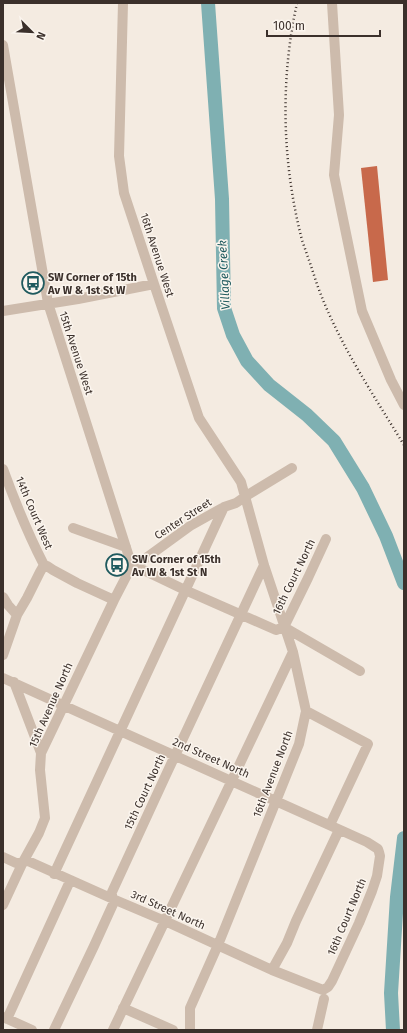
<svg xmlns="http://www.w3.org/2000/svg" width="407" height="1033" viewBox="0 0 407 1033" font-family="'Fira Sans',sans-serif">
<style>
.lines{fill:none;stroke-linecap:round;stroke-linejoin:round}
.river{stroke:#7fb0b2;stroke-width:14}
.building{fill:#c8694b}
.minor{stroke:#cdbbac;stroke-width:10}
.rail{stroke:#3b302b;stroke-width:2.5;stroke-dasharray:1 3;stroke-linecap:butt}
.labels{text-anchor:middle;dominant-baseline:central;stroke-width:3;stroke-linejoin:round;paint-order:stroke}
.street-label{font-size:11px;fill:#3b302b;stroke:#fbf5ee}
.poi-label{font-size:11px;font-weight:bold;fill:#3b302b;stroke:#fbf5ee;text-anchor:start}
.water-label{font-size:12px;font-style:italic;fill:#1f5a5e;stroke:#fbf5ee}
</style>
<rect width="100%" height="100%" fill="#f4ebe1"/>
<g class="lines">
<!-- river -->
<path class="river" d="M 208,3 L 222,199 L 224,308 L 233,335 L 247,361 L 269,385 L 307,415 L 334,441 L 363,488 L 386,536 L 404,583
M 393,1030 L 391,993 L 397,897 L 404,838"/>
</g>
<!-- building -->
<path class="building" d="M 377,166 L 388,280 L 373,282 L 361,168 Z"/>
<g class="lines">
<!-- minor -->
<path class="minor" d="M 123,3 L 119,156 L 124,193 L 154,284 L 199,418 L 241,482 L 264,565 L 293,652 L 306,711 L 299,744 L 218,945 L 190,1008 L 190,1030
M 332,3 L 339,115 L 334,175 L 362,311 L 391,380 L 404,405
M 3,45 L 48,303 L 130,560 L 135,566 L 185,590 L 276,630 L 284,627 L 360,671
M 3,311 L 78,299 L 154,284
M 3,469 C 15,502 28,534 44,565
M 73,528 L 126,547
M 44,565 L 47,566 L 53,570 L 77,583 L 114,600
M 3,597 L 8,605 L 17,615
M 284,627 L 308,578 L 326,539
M 3,655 L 17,615 L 27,598 L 40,572 L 44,565
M 3,678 L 120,731 L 367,842 L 378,849 L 379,852 L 380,856 L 377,876 L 372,891 L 359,923 L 332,981 L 328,987 L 323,990 L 272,970 L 165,921 L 113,899 L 28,861 L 16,863 L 3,857
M 14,682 L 41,753
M 306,711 L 368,744 L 330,825
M 54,874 L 224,507
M 3,905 L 23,862 L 39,833 L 45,818 L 40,770 L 41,753 L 114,600 L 128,573 L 135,566 L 190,526 L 224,507 L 236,503 L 246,496 L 292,468
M 272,970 L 287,943 L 296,921 L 339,830
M 123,1008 L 173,1030
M 3,1017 L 32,1030
M 7,1019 L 70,881
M 54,1030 L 94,946 L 114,902 L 112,897 L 112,892 L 165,777 L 264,565
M 113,1030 L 293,652
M 317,1030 L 324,999"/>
<!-- rail -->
<path class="rail" d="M 297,3 C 280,80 282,163 302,240 C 305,249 308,257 311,266 C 314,275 317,285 321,295 C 342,348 374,396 404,445"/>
</g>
<!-- icons -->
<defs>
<g id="bus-ring" transform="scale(1.15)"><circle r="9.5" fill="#fbf5ee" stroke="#1f5a5e" stroke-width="1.5"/><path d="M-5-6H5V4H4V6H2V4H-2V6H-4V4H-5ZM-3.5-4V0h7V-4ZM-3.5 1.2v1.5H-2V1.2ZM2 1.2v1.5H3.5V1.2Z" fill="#1f5a5e"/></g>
</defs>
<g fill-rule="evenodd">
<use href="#bus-ring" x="33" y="283"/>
<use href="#bus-ring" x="117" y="565"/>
</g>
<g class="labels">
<!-- street labels -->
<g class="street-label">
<text transform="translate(157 255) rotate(72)">16th Avenue West</text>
<text transform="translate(76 353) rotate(72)">15th Avenue West</text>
<text transform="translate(34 513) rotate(67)">14th Court West</text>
<text transform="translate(183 519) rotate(-33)">Center Street</text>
<text transform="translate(294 577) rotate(-64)">16th Court North</text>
<text transform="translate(51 705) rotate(-66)">15th Avenue North</text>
<text transform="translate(211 758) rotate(24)">2nd Street North</text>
<text transform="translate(273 774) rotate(-69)">16th Avenue North</text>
<text transform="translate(145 792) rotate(-65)">15th Court North</text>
<text transform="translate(168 910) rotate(24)">3rd Street North</text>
<text transform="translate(347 917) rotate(-67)">16th Court North</text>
</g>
<!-- poi labels -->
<g class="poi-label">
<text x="48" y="277">SW Corner of 15th<tspan x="48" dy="13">Av W &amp; 1st St W</tspan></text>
<text x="132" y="559">SW Corner of 15th<tspan x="132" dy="13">Av W &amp; 1st St N</tspan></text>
</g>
<!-- water labels -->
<g class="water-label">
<text transform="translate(224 275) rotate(-93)">Village Creek</text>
</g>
</g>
<!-- border -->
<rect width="407" height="1033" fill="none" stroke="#3b302b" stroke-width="8"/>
<!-- north arrow -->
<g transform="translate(32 32) rotate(114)" stroke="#fbf5ee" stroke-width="3" paint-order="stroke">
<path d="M0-3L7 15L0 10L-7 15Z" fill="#3b302b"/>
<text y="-6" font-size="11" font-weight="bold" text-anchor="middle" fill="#3b302b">N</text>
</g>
<!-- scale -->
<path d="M267 30v6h113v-6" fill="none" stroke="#3b302b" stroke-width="2"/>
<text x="273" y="30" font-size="12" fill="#3b302b" stroke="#fbf5ee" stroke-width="3" paint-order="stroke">100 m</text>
</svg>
